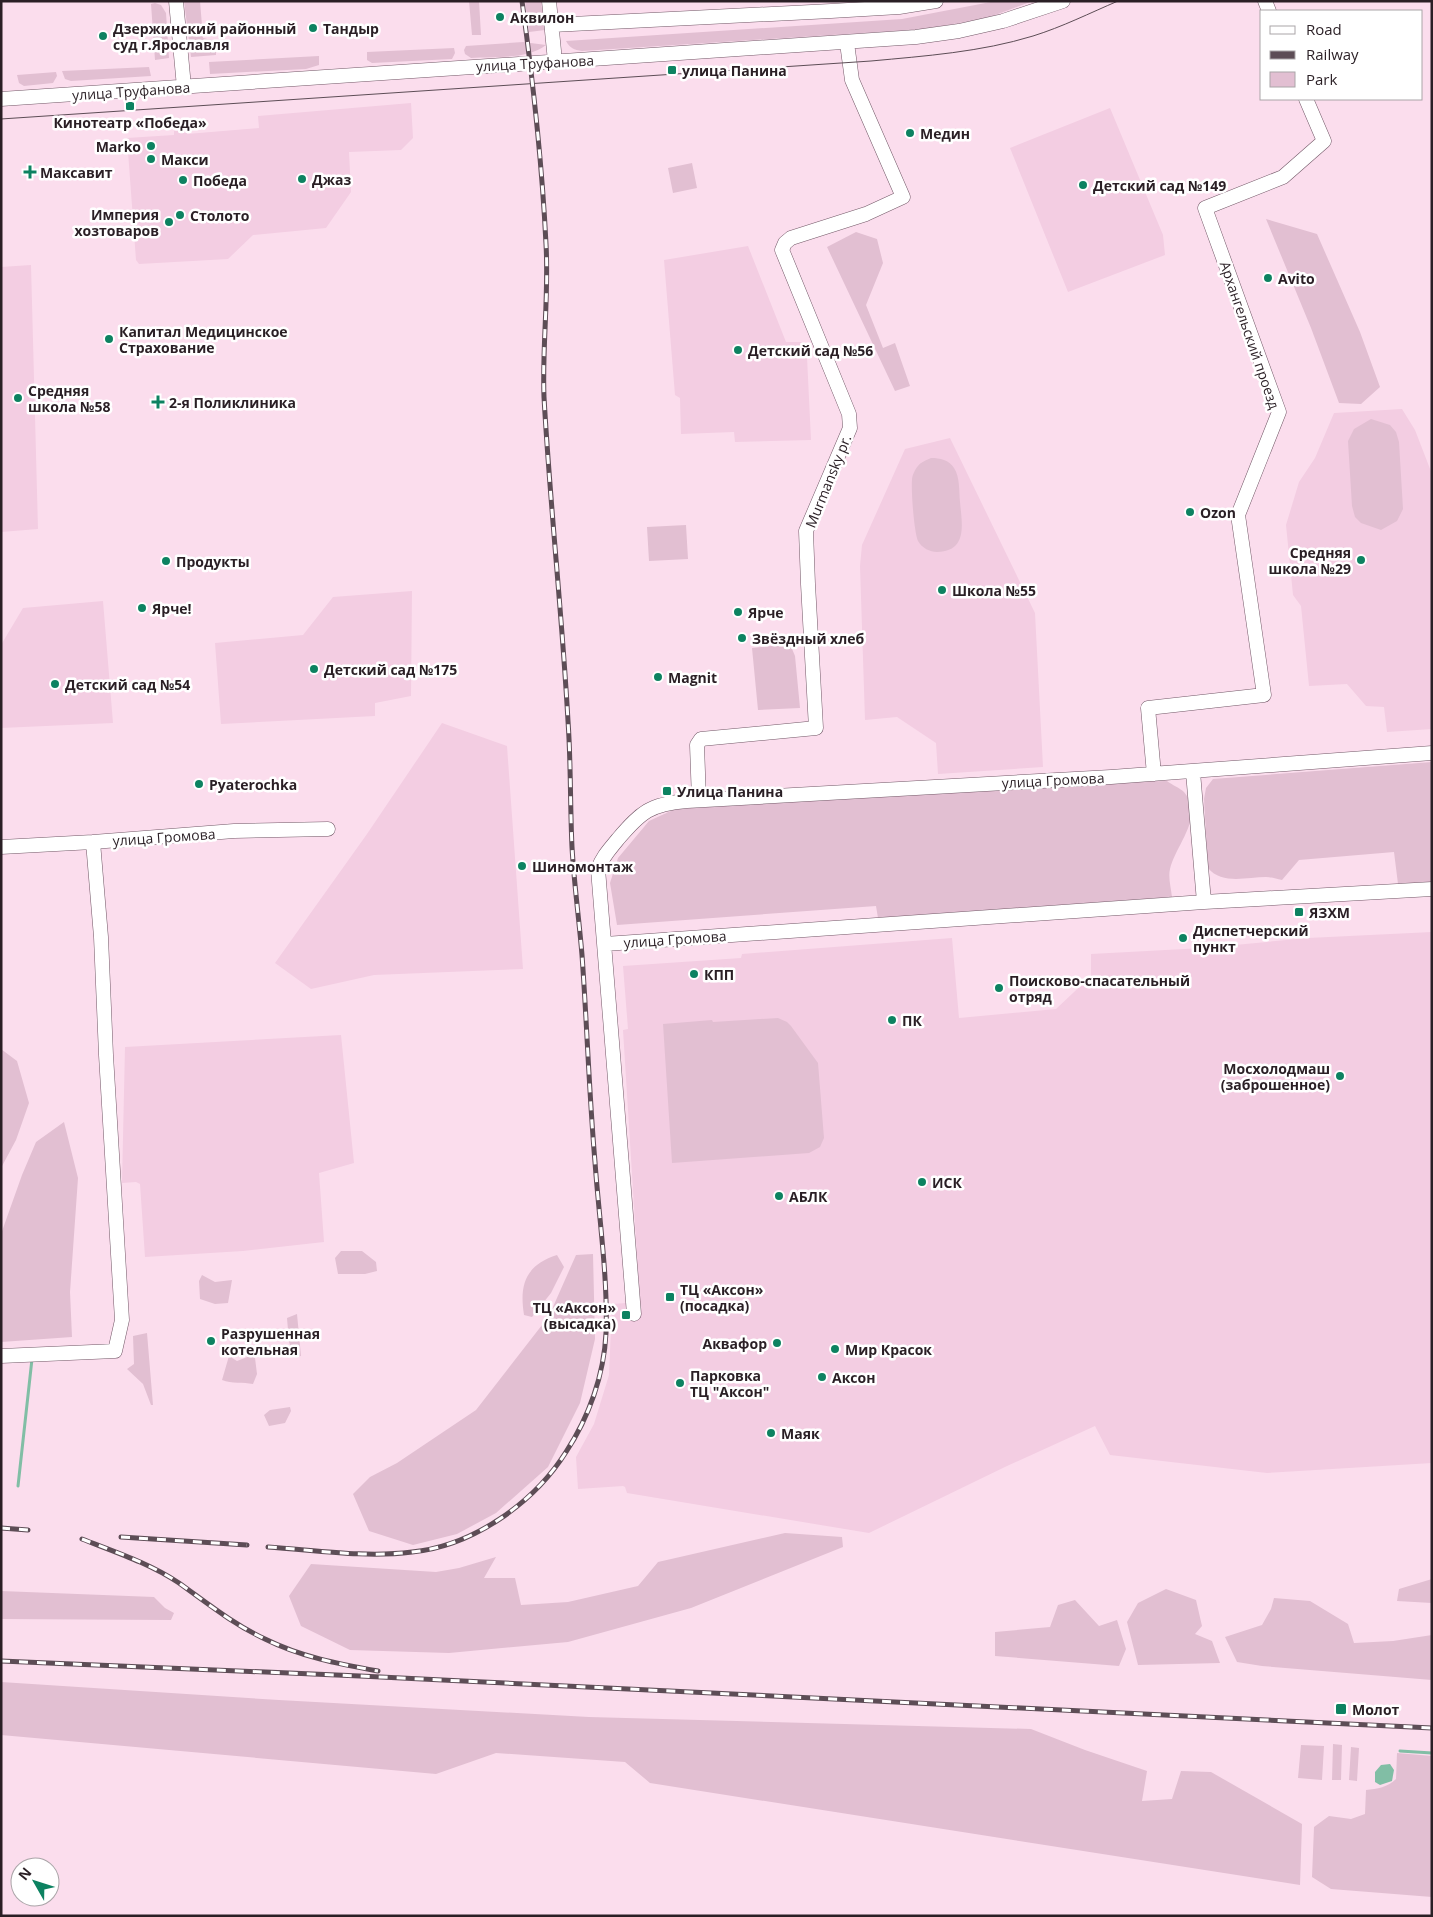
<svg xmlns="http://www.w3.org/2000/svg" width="1433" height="1917" viewBox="0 0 1433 1917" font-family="'Open Sans',sans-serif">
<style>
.built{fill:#f3cde2}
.green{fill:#e2bfd2}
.water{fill:#81bea5}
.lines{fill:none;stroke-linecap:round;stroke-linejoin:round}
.stream{stroke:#81bea5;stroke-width:3}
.minor-casing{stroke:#725867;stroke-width:15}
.minor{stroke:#fff;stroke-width:14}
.tram{stroke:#5d4d56;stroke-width:1}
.rail-casing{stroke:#5d4d56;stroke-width:5}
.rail{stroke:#fff;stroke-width:3;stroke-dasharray:9;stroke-linecap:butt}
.poi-dot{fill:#0d8261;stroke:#fff;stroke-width:2}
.labels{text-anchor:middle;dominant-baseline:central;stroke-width:5;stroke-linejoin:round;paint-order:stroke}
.poi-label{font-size:14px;font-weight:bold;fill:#2a1f25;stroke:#fff;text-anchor:start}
.street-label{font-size:14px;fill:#2a1f25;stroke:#fff}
</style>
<rect width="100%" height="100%" fill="#fbdded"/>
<!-- built -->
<path class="built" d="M 411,103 L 413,138 L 401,150 L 349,152 L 351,192 L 326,228 L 253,235 L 228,259 L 139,264 L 136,260 L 127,138 L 174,135 L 174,131 L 187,130 L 187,134 L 259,128 L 258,116 Z
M 1110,108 L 1163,235 L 1165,255 L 1068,292 L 1010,148 Z
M 748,246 L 786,342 L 802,342 L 807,357 L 811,440 L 735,442 L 734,432 L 681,434 L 680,398 L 675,395 L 664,260 Z
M 31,265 L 38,529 L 1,532 L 1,267 Z
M 1402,409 L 1415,430 L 1432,474 L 1432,729 L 1387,732 L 1384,707 L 1366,706 L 1347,684 L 1309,686 L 1301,606 L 1293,595 L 1286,525 L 1299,482 L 1315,458 L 1334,413 Z
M 950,438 L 1035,613 L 1043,767 L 938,774 L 936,743 L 897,717 L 865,720 L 860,566 L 862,545 L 905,449 Z
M 412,591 L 411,696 L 375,703 L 375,716 L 221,724 L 215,643 L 303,635 L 333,597 Z
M 103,601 L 113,723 L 1,728 L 1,645 L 23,608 Z
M 442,723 L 507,746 L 523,969 L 374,975 L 311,989 L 275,963 L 367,834 Z
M 1432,932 L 1432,1463 L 1267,1473 L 1110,1455 L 1095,1426 L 1007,1466 L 869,1533 L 627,1493 L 625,1487 L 623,1486 L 578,1489 L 576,1457 L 594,1424 L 609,1375 L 612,1304 L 640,1302 L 623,1030 L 628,1029 L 623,966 L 741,958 L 742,954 L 952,938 L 959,1018 L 1056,1009 L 1091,976 L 1091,954 L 1203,948 L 1308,938 Z
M 341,1035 L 354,1163 L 319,1173 L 324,1242 L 243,1251 L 145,1257 L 140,1184 L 136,1182 L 122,1183 L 125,1047 Z"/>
<!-- green -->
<path class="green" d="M 184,1 L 200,1 L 203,38 L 216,41 L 216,55 L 191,57 Z
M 469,1 L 479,1 L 481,35 L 472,35 Z
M 525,1 L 541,1 L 545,30 L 529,32 Z
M 996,1 L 1033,1 L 987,18 L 925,29 L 582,51 C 574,50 570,48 566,41 L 902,19 Z
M 155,3 L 161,5 L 166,13 L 169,58 L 155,60 L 151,4 Z
M 523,42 L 546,45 C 527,60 494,56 471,58 L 465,54 L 464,50 L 466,46 Z
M 454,48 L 455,53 L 452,59 L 372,63 L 367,60 L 367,52 Z
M 319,56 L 319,65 L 306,69 L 210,74 L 209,62 Z
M 149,67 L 151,76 L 71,81 L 65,79 L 62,71 Z
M 56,72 L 57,76 L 53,83 L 24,86 L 19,83 L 17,75 Z
M 692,163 L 697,188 L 673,193 L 668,168 Z
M 1266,219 L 1317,234 L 1360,332 L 1380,387 L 1361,404 L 1339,403 L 1311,328 Z
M 856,232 L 877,239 L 883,263 L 866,305 L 883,348 L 895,343 L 910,386 L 895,391 L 827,247 Z
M 1371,419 L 1390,425 L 1396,432 L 1399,442 L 1403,509 L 1397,521 L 1381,530 L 1361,523 L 1355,517 L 1352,506 L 1348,441 L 1354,429 Z
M 931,458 C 940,458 949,460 954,468 C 960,477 959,491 960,502 C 962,524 968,551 937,552 C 930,552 922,548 918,541 C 914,532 911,490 912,480 C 912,476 915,469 918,466 C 921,462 927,460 931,458 Z
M 686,525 L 688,559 L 649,561 L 647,527 Z
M 790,644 L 795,656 L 800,708 L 758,710 L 752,648 Z
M 1432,762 L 1432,882 L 1398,884 L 1394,852 L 1299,860 L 1282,880 C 1276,879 1271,877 1266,877 C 1247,877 1222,885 1208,868 L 1204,799 L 1206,788 L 1213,779 Z
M 1167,781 C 1172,785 1180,788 1184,792 C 1205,817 1176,844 1170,869 C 1168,877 1171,888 1172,897 L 878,918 L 876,906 L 617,925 L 610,883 L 618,858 L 649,821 L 675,809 L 1111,782 Z
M 778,1018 L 787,1022 L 791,1026 L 818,1063 L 824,1138 L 820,1147 L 809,1153 L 672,1163 L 663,1024 L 712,1020 L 713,1022 Z
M 1,1049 L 17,1061 L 29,1103 L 16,1140 L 1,1168 Z
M 64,1122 L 78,1178 L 70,1292 L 72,1337 L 1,1342 L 1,1234 L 22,1175 L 36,1142 Z
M 341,1251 L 362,1251 L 376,1262 L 377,1271 L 365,1274 L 338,1274 L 335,1258 Z
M 593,1254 L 595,1339 L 580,1403 L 548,1467 L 496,1513 L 457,1534 L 413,1545 L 369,1531 L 353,1494 L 370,1477 L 397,1463 L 476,1410 L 549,1316 L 576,1255 Z
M 557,1255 L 564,1267 L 551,1293 L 532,1317 L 524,1315 C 519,1284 526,1265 557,1255 Z
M 202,1275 L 215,1282 L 232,1280 L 228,1303 L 215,1304 L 200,1299 L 199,1281 Z
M 297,1314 L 301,1356 L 294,1357 L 289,1342 L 287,1318 Z
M 147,1333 L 153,1405 L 151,1405 L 143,1384 L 127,1369 L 134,1364 L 133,1336 Z
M 229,1356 L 237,1361 L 250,1356 L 255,1358 L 257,1374 L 253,1384 C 243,1382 232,1384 222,1380 Z
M 290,1407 L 291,1411 L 285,1423 L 269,1426 L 264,1415 L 270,1410 Z
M 785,1533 L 842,1537 L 843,1547 L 691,1608 L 568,1642 L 449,1653 L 350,1650 L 301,1626 L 289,1596 L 311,1564 L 436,1572 L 459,1568 L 496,1557 L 484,1578 L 515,1578 L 521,1605 L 568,1602 L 638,1586 L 658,1562 Z
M 1432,1579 L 1432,1603 L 1397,1601 L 1399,1589 Z
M 1166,1589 L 1196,1600 L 1202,1626 L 1195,1634 L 1212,1641 L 1220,1663 L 1138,1665 L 1127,1622 L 1138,1603 Z
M 1,1591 L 154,1597 L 165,1608 L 174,1613 L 171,1620 L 1,1619 Z
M 1274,1598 L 1310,1601 L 1348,1624 L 1354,1643 L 1393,1641 L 1432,1635 L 1432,1680 L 1262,1666 L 1237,1662 L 1225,1637 L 1262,1625 L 1271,1609 Z
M 1075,1600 L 1099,1626 L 1117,1620 L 1126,1649 L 1119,1666 L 995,1656 L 995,1632 L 1050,1627 L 1058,1605 Z
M 1,1682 L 279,1700 L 589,1717 L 1031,1729 L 1085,1750 L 1147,1771 L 1142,1801 L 1172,1799 L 1181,1771 L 1211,1772 L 1302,1824 L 1300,1885 L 650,1783 L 625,1762 L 496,1753 L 436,1774 L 1,1735 Z
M 1333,1744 L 1342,1745 L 1341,1780 L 1332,1780 Z
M 1301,1745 L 1324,1746 L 1322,1780 L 1298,1778 Z
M 1351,1747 L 1359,1748 L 1357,1781 L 1349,1780 Z
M 1397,1753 L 1432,1756 L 1432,1897 L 1331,1889 L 1312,1877 L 1314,1827 L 1329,1816 L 1351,1819 L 1365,1814 L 1366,1790 C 1377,1789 1388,1787 1396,1779 Z"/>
<!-- water -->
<path class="water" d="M 1390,1764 L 1394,1770 L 1392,1781 L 1380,1785 L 1375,1782 L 1375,1772 L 1381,1765 Z"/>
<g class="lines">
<!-- stream -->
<path class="stream" d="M 18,1486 L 32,1359
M 1400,1751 L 1432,1753"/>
<!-- minor casing -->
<g class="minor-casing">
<path id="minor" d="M 176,1 L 184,87
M 549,1 L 555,61
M 1265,1 L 1269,11
M 552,25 L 831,11 L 899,7 L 936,1
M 1,99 L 916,37 L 959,31 L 1003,21 L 1063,1
M 1193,772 L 1204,902
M 1154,774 L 1148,708 L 1264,695 L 1238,515 L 1279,412 L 1205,208 L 1283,177 L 1324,141 L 1306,99
M 699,800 L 697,745 L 701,739 L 816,728 L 808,584 L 806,531 L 850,428 L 849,414 L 782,250 L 785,243 L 791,238 L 866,214 L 903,197 L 852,80 L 847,43
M 1,847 L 93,842 L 234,831 L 328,829
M 605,944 L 1204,902 L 1432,889
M 634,1314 L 598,869 C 602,857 610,849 618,839 C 641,812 650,804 687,801 L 1111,777 L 1432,753
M 1,1356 L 115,1351 L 122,1320 L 106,1055 L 101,937 L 93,842"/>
</g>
<!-- minor -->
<use href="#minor" class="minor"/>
<!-- tram -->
<path class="tram" d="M 1,119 L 871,61 C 925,56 981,52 1033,36 C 1062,27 1090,13 1118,1"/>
<!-- rail casing -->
<g class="rail-casing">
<path id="rail" d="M 1,1528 L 28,1530
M 121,1537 L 247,1545
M 82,1539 C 115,1552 149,1563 179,1583 C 207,1603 233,1624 265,1639 C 301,1657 339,1664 378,1671
M 268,1547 C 315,1550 365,1558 412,1552 C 473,1546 534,1503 566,1452 C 589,1417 604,1375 606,1333 C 608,1277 599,1219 595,1162 C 589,1093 587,1024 582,955 C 579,919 574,883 572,847 C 570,805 571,763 568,721 C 562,613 550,505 544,397 C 542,346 549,295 546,244 C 542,163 533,81 522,1
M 1,1661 L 360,1676 L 1432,1728"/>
</g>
<!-- rail -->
<use href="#rail" class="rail"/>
</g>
<!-- markers -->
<g class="poi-dot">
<circle cx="500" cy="17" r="5"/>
<circle cx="313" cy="28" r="5"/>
<circle cx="103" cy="36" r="5"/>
<rect x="667" y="65" width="10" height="10" rx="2.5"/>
<rect x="125" y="101" width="10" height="10" rx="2.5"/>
<circle cx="910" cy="133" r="5"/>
<circle cx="151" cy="146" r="5"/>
<circle cx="151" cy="159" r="5"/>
<path d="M27.5 164.5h5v5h5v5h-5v5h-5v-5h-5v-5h5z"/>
<circle cx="302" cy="179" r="5"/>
<circle cx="183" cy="180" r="5"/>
<circle cx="1083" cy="185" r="5"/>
<circle cx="180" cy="215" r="5"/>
<circle cx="169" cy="222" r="5"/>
<circle cx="1268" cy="278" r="5"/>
<circle cx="109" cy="339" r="5"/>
<circle cx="738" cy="350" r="5"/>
<circle cx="18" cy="398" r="5"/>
<path d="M155.5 394.5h5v5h5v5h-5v5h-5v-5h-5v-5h5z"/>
<circle cx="1190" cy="512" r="5"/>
<circle cx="1361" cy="560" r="5"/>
<circle cx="166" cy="561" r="5"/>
<circle cx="942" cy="590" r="5"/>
<circle cx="142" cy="608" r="5"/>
<circle cx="738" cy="612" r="5"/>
<circle cx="742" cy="638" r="5"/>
<circle cx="314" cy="669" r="5"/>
<circle cx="658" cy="677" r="5"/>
<circle cx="55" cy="684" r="5"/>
<circle cx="199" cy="784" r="5"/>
<rect x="662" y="786" width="10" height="10" rx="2.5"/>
<circle cx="522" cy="866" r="5"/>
<rect x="1294" y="907" width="10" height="10" rx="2.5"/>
<circle cx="1183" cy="938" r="5"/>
<circle cx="694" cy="974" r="5"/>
<circle cx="999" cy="988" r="5"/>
<circle cx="892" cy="1020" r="5"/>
<circle cx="1340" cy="1076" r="5"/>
<circle cx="922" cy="1182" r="5"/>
<circle cx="779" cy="1196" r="5"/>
<rect x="665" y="1292" width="10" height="10" rx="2.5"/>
<rect x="621" y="1310" width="10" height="10" rx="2.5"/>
<circle cx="211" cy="1341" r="5"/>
<circle cx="777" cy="1343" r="5"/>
<circle cx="835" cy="1349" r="5"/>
<circle cx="822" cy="1377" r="5"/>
<circle cx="680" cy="1383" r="5"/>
<circle cx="771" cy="1433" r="5"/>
<rect x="1335" y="1703" width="12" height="12" rx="2.5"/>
</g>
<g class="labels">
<!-- poi labels -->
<g class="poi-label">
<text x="510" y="17">Аквилон</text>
<text x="113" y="28">Дзержинский районный<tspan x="113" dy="16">суд г.Ярославля</tspan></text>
<text x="323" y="28">Тандыр</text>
<text x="682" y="70">улица Панина</text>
<text x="130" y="122" text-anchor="middle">Кинотеатр «Победа»</text>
<text x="920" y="133">Медин</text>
<text x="141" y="146" text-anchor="end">Marko</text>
<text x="161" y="159">Макси</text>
<text x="40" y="172">Максавит</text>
<text x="312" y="179">Джаз</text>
<text x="193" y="180">Победа</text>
<text x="1093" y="185">Детский сад №149</text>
<text x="159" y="214" text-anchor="end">Империя<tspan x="159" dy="16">хозтоваров</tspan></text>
<text x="190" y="215">Столото</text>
<text x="1278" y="278">Avito</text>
<text x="119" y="331">Капитал Медицинское<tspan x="119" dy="16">Страхование</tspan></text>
<text x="748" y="350">Детский сад №56</text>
<text x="28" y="390">Средняя<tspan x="28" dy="16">школа №58</tspan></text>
<text x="169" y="402">2-я Поликлиника</text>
<text x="1200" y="512">Ozon</text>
<text x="1351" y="552" text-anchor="end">Средняя<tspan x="1351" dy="16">школа №29</tspan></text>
<text x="176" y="561">Продукты</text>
<text x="952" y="590">Школа №55</text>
<text x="152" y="608">Ярче!</text>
<text x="748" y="612">Ярче</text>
<text x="752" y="638">Звёздный хлеб</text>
<text x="324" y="669">Детский сад №175</text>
<text x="668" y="677">Magnit</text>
<text x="65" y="684">Детский сад №54</text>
<text x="209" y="784">Pyaterochka</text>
<text x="677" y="791">Улица Панина</text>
<text x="532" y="866">Шиномонтаж</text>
<text x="1309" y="912">ЯЗХМ</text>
<text x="1193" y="930">Диспетчерский<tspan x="1193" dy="16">пункт</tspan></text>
<text x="704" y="974">КПП</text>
<text x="1009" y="980">Поисково-спасательный<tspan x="1009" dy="16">отряд</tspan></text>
<text x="902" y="1020">ПК</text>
<text x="1330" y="1068" text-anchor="end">Мосхолодмаш<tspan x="1330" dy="16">(заброшенное)</tspan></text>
<text x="932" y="1182">ИСК</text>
<text x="789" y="1196">АБЛК</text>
<text x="680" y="1289">ТЦ «Аксон»<tspan x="680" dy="16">(посадка)</tspan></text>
<text x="616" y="1307" text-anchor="end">ТЦ «Аксон»<tspan x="616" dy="16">(высадка)</tspan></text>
<text x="221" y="1333">Разрушенная<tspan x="221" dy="16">котельная</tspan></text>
<text x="767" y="1343" text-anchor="end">Аквафор</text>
<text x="845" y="1349">Мир Красок</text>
<text x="690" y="1375">Парковка<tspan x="690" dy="16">ТЦ "Аксон"</tspan></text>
<text x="832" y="1377">Аксон</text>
<text x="781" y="1433">Маяк</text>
<text x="1352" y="1709">Молот</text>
</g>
<!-- street labels -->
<g class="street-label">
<text transform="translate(535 63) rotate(-3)">улица Труфанова</text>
<text transform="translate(131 91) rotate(-4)">улица Труфанова</text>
<text transform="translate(1250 335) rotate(71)">Архангельский проезд</text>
<text transform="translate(828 481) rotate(-68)">Murmansky pr.</text>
<text transform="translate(1053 780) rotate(-3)">улица Громова</text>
<text transform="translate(164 837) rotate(-4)">улица Громова</text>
<text transform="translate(675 939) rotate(-4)">улица Громова</text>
</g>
</g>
<!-- border -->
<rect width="1433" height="1917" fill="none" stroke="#2a1f25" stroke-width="5"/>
<!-- legend -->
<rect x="1260" y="10" width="162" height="90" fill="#ffffff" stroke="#aaa5a8"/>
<rect x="1270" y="26" width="25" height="8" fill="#ffffff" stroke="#aaa5a8"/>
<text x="1306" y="35" font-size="15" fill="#2a1f25">Road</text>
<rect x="1270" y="51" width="25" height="8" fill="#5d4d56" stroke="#aaa5a8"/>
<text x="1306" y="60" font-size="15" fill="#2a1f25">Railway</text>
<rect x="1270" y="72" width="25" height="15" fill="#e2bfd2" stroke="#aaa5a8"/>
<text x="1306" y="85" font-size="15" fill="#2a1f25">Park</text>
<!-- north arrow -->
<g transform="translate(35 1882) rotate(309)"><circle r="24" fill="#ffffff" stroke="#aaa5a8"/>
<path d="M0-4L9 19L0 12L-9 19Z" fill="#0d8261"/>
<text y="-8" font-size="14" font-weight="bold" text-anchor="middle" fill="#2a1f25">N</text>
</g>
</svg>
